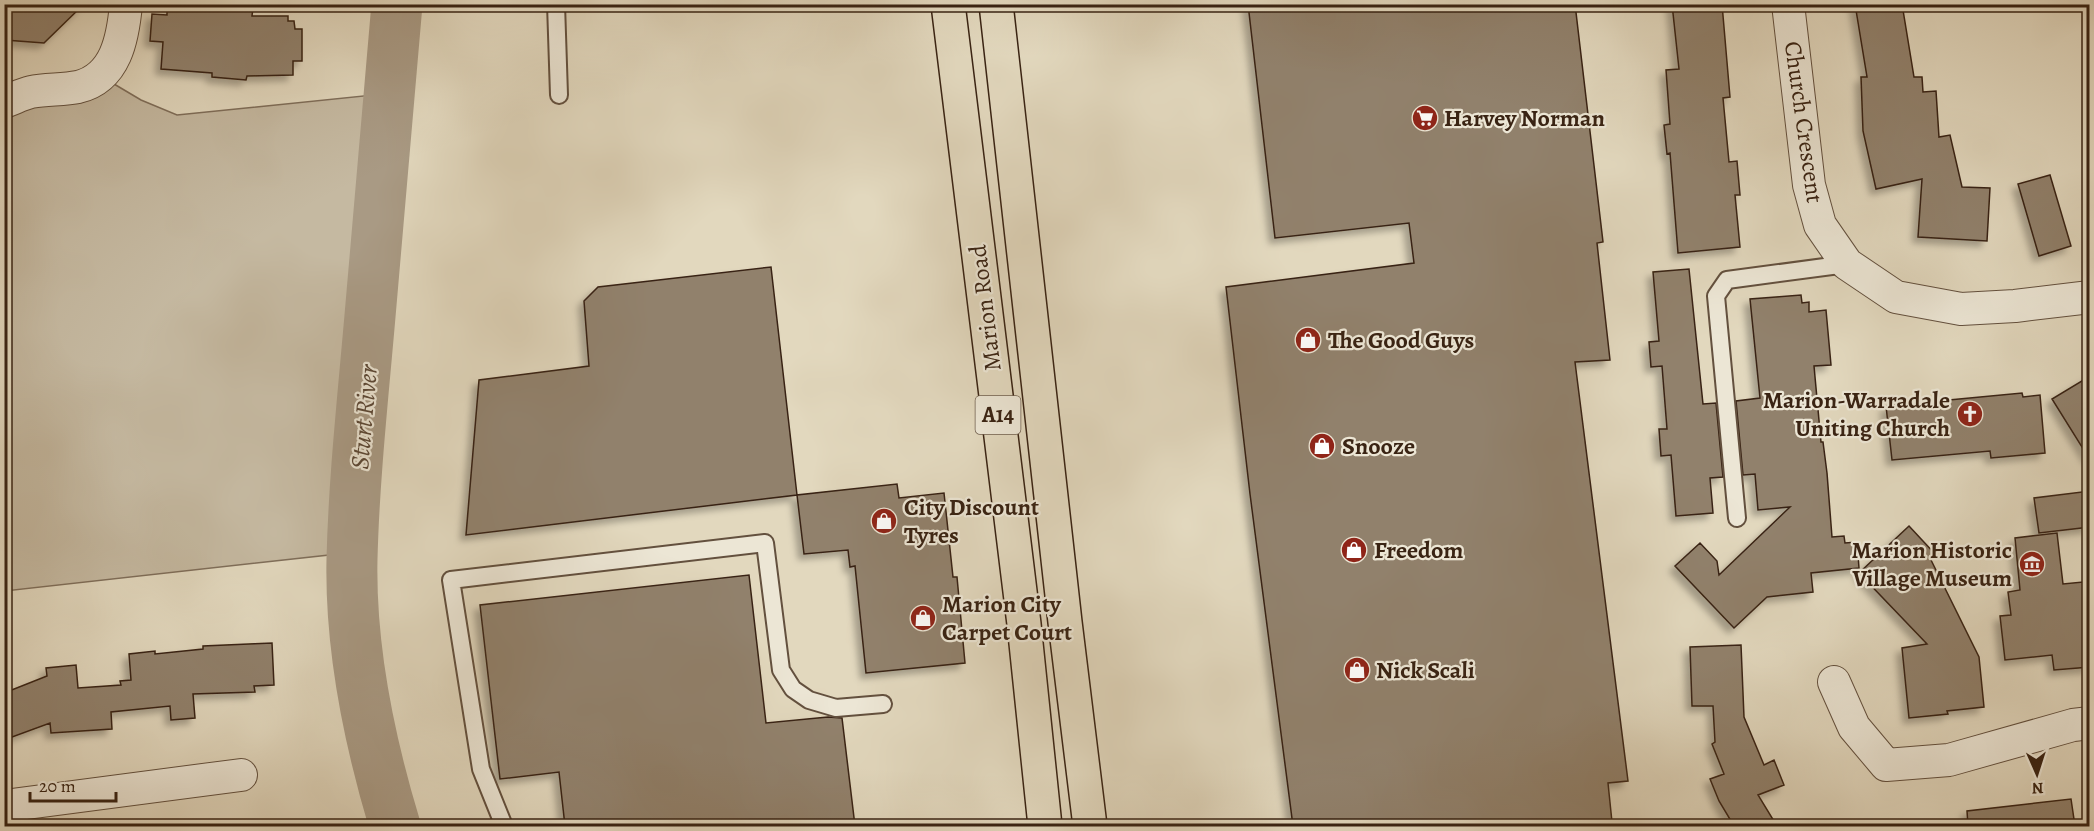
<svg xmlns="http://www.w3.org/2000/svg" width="2094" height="831" viewBox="0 0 2094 831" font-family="Alegreya,serif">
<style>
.green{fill:#c5b9a1;stroke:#7f6e5a;stroke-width:1.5}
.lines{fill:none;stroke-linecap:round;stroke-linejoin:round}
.river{stroke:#a99a84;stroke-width:51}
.building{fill:#91816c;stroke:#392313;stroke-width:1.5;filter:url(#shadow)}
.lane-casing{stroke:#63503e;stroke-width:20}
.street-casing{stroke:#63503e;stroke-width:34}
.primary-casing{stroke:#392313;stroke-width:36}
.lane{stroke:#ece6d5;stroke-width:16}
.street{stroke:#ece6d5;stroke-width:32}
.primary{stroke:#e2d8be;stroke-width:33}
.labels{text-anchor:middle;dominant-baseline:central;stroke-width:4.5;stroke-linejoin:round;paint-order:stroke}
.shield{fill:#ece6d5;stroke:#6f5e4d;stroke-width:1.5}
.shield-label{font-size:22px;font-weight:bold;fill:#392313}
.poi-label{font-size:24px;font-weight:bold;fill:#392313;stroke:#ece6d5;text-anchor:start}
.street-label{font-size:24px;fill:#392313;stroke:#ece6d5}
.water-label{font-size:26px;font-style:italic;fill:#5b4735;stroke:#ece6d5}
</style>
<defs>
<filter id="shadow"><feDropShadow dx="-5.5" dy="5.5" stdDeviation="3" flood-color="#0004"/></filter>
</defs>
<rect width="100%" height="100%" fill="#e2d8be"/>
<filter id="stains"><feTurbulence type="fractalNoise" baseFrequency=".00333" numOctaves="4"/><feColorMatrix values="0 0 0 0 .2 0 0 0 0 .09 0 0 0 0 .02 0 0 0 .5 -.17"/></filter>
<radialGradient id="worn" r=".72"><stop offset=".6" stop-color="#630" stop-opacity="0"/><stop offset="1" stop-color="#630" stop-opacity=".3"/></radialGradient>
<!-- green -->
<path class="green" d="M 109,81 L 141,100 L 177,115 L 373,95 L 338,554 L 5,591 L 4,112 Z"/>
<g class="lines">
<!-- river -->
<path class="river" d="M 395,826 C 369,740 350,650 352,559 C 354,478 363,397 370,316 C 379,212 388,108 397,4"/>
</g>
<!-- building -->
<path class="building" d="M 8,4 L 84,4 L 44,43 L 5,40 Z
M 1248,4 L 1575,4 L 1603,242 L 1597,243 L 1610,360 L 1575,362 L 1628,781 L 1608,783 L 1612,822 L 1579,826 L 1293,826 L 1250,494 L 1226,287 L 1414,263 L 1409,223 L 1275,238 Z
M 1672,4 L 1722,4 L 1730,97 L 1723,98 L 1729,162 L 1737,161 L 1740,195 L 1735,195 L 1740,247 L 1678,253 L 1670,153 L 1667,154 L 1664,125 L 1670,124 L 1666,70 L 1679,69 Z
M 1855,4 L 1902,4 L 1914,77 L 1922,77 L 1923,92 L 1936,91 L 1939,137 L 1950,135 L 1962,187 L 1990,188 L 1987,241 L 1918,237 L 1922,179 L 1876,189 L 1863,131 L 1861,77 L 1867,77 Z
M 184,6 L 218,9 L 219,6 L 253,8 L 252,16 L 288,16 L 288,21 L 294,21 L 295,29 L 302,29 L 302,61 L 293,61 L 293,75 L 247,76 L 246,80 L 212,77 L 212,73 L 161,69 L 163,42 L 150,41 L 152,14 L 167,15 L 167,9 L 183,10 Z
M 2050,175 L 2071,246 L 2039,256 L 2018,184 Z
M 771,267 L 797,495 L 466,535 L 479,380 L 589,366 L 584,301 L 598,287 Z
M 1689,269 L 1703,404 L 1716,403 L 1723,477 L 1710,478 L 1713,513 L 1676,516 L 1671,455 L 1661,456 L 1659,429 L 1667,429 L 1662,366 L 1651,367 L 1649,342 L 1659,341 L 1653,272 Z
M 1801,295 L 1802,303 L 1809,302 L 1809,312 L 1826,310 L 1831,365 L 1814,366 L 1821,442 L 1823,442 L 1827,473 L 1832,537 L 1844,536 L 1845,543 L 1857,542 L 1859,568 L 1811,573 L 1813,592 L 1767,597 L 1734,628 L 1675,566 L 1700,543 L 1717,561 L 1719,575 L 1790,507 L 1758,510 L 1755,474 L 1743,475 L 1736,401 L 1760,398 L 1750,299 Z
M 2090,376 L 2090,460 L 2052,399 Z
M 2022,393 L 2023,397 L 2040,395 L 2045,453 L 1991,458 L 1990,451 L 1892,460 L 1886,406 Z
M 897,484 L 899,498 L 944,493 L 953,577 L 957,577 L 965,663 L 866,673 L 855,566 L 850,567 L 848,550 L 804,554 L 797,495 Z
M 2090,491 L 2090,527 L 2039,533 L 2034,498 Z
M 1909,526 L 1935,554 L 1930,558 L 1979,657 L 1984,707 L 1947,711 L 1948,714 L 1909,718 L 1902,648 L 1927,644 L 1859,573 Z
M 2057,533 L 2063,584 L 2083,582 L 2087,624 L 2090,623 L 2090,667 L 2054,670 L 2052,655 L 2005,660 L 2000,616 L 2011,615 L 2008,592 L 2020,590 L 2015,538 Z
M 749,575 L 766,723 L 828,717 L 842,718 L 855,826 L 565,826 L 559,772 L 500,779 L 480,605 Z
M 272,643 L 274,685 L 254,686 L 255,692 L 193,694 L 195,718 L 171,720 L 170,706 L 111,712 L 112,729 L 51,733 L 50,723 L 4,740 L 4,693 L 47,676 L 46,668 L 76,665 L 78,688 L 121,685 L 120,681 L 131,680 L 129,654 L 155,651 L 155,654 L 203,649 L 203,646 Z
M 1741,645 L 1744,717 L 1764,765 L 1774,760 L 1784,785 L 1758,795 L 1777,826 L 1734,826 L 1719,801 L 1710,779 L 1724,774 L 1712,744 L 1715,742 L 1713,706 L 1692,706 L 1690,647 Z
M 2071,799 L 2075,826 L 1968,826 L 1967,811 Z"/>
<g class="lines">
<!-- lane casing -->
<g class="lane-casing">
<path id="lane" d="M 556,4 L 559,95
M 1737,518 L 1716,296 L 1727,280 L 1847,264
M 504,826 L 481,769 L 451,580 L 765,543 L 781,670 L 793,689 L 809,700 L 836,708 L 883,704"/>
</g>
<!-- street casing -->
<g class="street-casing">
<path id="street" d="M 1788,4 L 1809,185 L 1820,225 L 1847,264 L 1896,297 L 1961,309 L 2015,306 L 2090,297
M 4,102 C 13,99 22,94 31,92 C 46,89 63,90 78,87 C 116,78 123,38 126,4
M 1834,682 L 1854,727 L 1886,765 L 1949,760 L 2073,725 L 2090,723
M 4,806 L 241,775"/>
</g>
<!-- primary casing -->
<g class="primary-casing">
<path id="primary" d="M 948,4 L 1024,624 L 1045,826
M 996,4 L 1065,622 L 1090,826"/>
</g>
<!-- lane -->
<use href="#lane" class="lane"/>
<!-- street -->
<use href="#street" class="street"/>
<!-- primary -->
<use href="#primary" class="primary"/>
</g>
<!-- icons -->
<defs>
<g id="supermarket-disc" transform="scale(1.35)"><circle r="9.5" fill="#8f2418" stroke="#ece6d5"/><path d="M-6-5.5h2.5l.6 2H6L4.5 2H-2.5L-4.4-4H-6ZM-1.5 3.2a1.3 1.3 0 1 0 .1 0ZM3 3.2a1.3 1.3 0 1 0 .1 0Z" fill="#fff"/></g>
<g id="shop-disc" transform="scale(1.35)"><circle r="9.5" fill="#8f2418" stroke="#ece6d5"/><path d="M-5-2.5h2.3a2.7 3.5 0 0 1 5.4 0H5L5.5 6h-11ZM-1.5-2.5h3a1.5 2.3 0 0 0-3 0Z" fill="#fff"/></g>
<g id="church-disc" transform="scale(1.35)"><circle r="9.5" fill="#8f2418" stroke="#ece6d5"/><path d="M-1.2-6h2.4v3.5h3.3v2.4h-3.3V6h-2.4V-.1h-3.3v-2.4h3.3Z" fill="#fff"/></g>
<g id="museum-disc" transform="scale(1.35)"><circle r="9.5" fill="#8f2418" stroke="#ece6d5"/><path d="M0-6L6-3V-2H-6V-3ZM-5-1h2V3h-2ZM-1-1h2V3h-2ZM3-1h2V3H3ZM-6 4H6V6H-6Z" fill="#fff"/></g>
</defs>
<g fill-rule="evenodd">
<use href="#supermarket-disc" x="1425" y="118"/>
<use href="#shop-disc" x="1308" y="340"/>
<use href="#church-disc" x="1970" y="414"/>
<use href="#shop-disc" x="1322" y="446"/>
<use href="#shop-disc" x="884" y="521"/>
<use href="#shop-disc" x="1354" y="550"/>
<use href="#museum-disc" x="2032" y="564"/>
<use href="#shop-disc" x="923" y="618"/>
<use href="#shop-disc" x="1357" y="670"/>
</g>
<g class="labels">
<!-- shield labels -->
<rect class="shield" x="975.5" y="396" width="45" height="38" rx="4.5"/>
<g class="shield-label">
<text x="998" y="415">A14</text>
</g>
<!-- poi labels -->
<g class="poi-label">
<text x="1444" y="118">Harvey Norman</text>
<text x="1328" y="340">The Good Guys</text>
<text x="1950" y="400" text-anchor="end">Marion-Warradale<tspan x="1950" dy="28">Uniting Church</tspan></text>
<text x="1342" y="446">Snooze</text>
<text x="904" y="507">City Discount<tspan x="904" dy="28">Tyres</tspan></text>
<text x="1374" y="550">Freedom</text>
<text x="2012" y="550" text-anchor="end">Marion Historic<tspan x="2012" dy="28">Village Museum</tspan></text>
<text x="942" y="604">Marion City<tspan x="942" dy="28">Carpet Court</tspan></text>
<text x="1376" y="670">Nick Scali</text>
</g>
<!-- street labels -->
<g class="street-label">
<text transform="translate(1804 122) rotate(82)">Church Crescent</text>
<text transform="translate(985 308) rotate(-97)">Marion Road</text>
</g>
<!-- water labels -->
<g class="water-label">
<text transform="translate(364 417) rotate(-85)">Sturt River</text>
</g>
</g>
<!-- margin -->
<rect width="2094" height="831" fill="none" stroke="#e2d8be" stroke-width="24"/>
<rect x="6" y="6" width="2082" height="819" fill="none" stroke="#392313" stroke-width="3"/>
<rect x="12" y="12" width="2070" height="807" fill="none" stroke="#392313" stroke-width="1.5"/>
<!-- north arrow -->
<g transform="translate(2037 774) rotate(177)" stroke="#ece6d5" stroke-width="4.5" paint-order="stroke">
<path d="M0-4.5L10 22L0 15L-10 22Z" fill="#392313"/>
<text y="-9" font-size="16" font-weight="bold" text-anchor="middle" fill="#392313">N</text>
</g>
<!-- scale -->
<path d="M30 792v9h86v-9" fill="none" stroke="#392313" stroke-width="3"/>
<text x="39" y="792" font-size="18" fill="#392313" stroke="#ece6d5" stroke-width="4.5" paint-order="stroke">20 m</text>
<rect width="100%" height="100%" filter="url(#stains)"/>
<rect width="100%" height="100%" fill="url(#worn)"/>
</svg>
